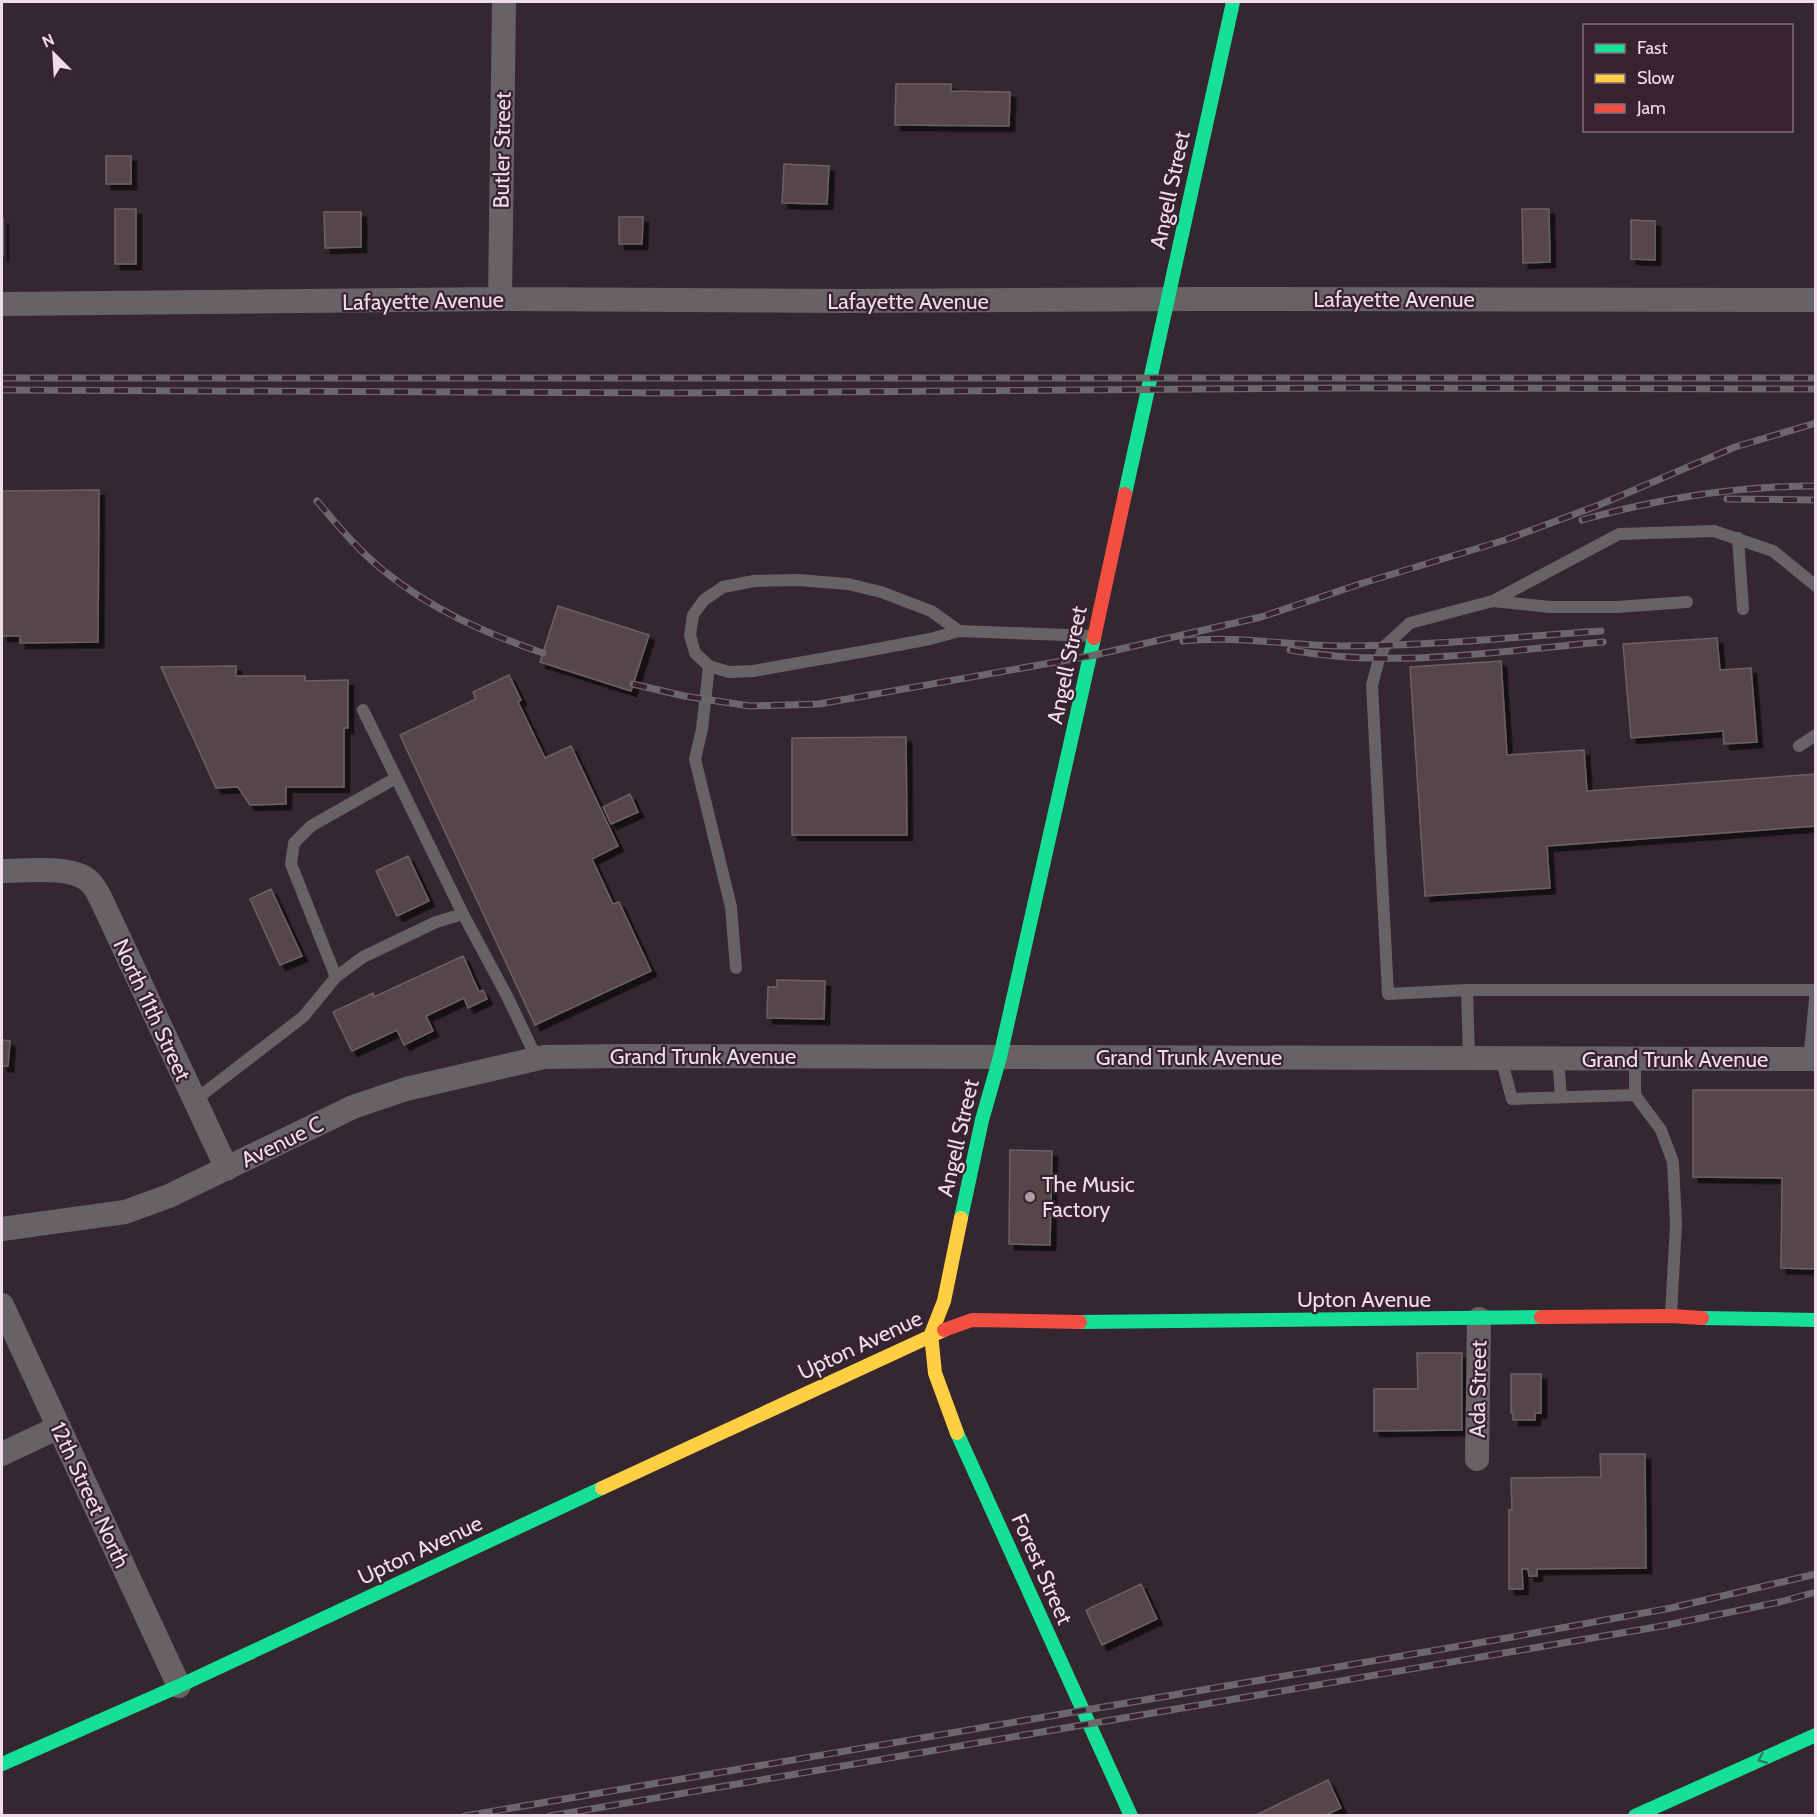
<svg xmlns="http://www.w3.org/2000/svg" width="1817" height="1817" viewBox="0 0 1817 1817" font-family="Cabin,sans-serif">
<style>
.building{fill:#54464a;stroke:#6d6165;stroke-width:1.5;filter:url(#shadow)}
.lines{fill:none;stroke-linecap:round;stroke-linejoin:round}
.lane{stroke:#666266;stroke-width:12}
.street{stroke:#666266;stroke-width:24}
.fast{stroke:#16e098;stroke-width:14}
.slow{stroke:#ffcf43;stroke-width:14}
.jam{stroke:#f24e42;stroke-width:14}
.rail-casing{stroke:#6c676b;stroke-width:7}
.rail{stroke:#392230;stroke-width:4.5;stroke-dasharray:14;stroke-linecap:butt}
.oneway{stroke:#288164}
.poi-dot{fill:#ac9da6;stroke:#392230;stroke-width:2}
.labels{text-anchor:middle;dominant-baseline:central;stroke-width:4.5;stroke-linejoin:round;paint-order:stroke}
.street-label{font-size:22px;fill:#eddde6;stroke:#392230}
.poi-label{font-size:22px;fill:#eddde6;stroke:#392230;text-anchor:start}
</style>
<defs>
<filter id="shadow"><feDropShadow dx="5.5" dy="5.5" stdDeviation="0" flood-color="#0009"/></filter>
</defs>
<rect width="100%" height="100%" fill="#34272f"/>
<!-- building -->
<path class="building" d="M 896,84 L 951,84 L 951,91 L 1010,92 L 1009,126 L 895,125 Z
M 106,156 L 131,156 L 131,184 L 106,184 Z
M 784,164 L 829,166 L 827,204 L 782,203 Z
M 115,209 L 136,209 L 136,264 L 115,264 Z
M 1522,209 L 1549,209 L 1550,262 L 1523,263 Z
M 324,212 L 361,212 L 361,247 L 325,248 Z
M 619,217 L 643,217 L 642,244 L 619,244 Z
M 2,219 L 3,219 L 3,255 L 2,255 Z
M 1631,220 L 1655,221 L 1655,260 L 1631,259 Z
M 99,490 L 98,642 L 20,643 L 20,636 L 2,636 L 2,491 Z
M 558,606 L 649,635 L 631,691 L 540,662 Z
M 1717,638 L 1720,670 L 1751,668 L 1757,742 L 1724,744 L 1723,731 L 1631,738 L 1623,644 Z
M 1501,661 L 1507,755 L 1584,750 L 1587,791 L 1816,774 L 1816,826 L 1547,846 L 1550,888 L 1425,896 L 1410,667 Z
M 236,666 L 236,676 L 305,676 L 305,681 L 348,680 L 348,728 L 344,728 L 344,787 L 286,787 L 286,804 L 250,805 L 238,787 L 216,788 L 161,667 Z
M 509,675 L 521,700 L 518,702 L 545,758 L 571,746 L 618,846 L 592,859 L 613,904 L 619,902 L 651,971 L 535,1025 L 400,735 L 476,699 L 473,692 Z
M 906,737 L 907,835 L 792,835 L 792,738 Z
M 630,794 L 638,812 L 611,824 L 603,807 Z
M 408,856 L 429,901 L 397,916 L 376,871 Z
M 271,889 L 302,956 L 280,965 L 250,899 Z
M 463,956 L 479,992 L 483,990 L 487,999 L 468,1008 L 464,998 L 426,1016 L 433,1031 L 404,1045 L 397,1030 L 352,1051 L 333,1012 L 373,993 L 374,997 Z
M 777,980 L 825,981 L 824,1019 L 767,1018 L 768,987 L 777,987 Z
M 2,1040 L 10,1041 L 8,1066 L 2,1066 Z
M 1693,1090 L 1816,1090 L 1816,1269 L 1781,1268 L 1782,1178 L 1693,1177 Z
M 1010,1150 L 1052,1151 L 1050,1245 L 1009,1244 Z
M 1417,1353 L 1462,1353 L 1462,1430 L 1374,1431 L 1374,1389 L 1418,1389 Z
M 1511,1374 L 1541,1374 L 1541,1413 L 1535,1413 L 1535,1420 L 1513,1420 L 1513,1413 L 1511,1413 Z
M 1600,1454 L 1645,1454 L 1646,1568 L 1537,1569 L 1537,1576 L 1529,1576 L 1528,1569 L 1522,1569 L 1523,1589 L 1509,1589 L 1509,1510 L 1512,1510 L 1511,1478 L 1601,1477 Z
M 1141,1584 L 1157,1619 L 1102,1645 L 1086,1610 Z
M 1328,1780 L 1341,1808 L 1324,1816 L 1254,1816 Z"/>
<g class="lines">
<!-- lane -->
<path class="lane" d="M 1738,538 L 1743,609
M 1493,601 L 1550,607 L 1617,607 L 1687,602
M 959,631 L 931,611 L 881,592 L 848,584 L 798,580 L 754,581 L 723,587 L 704,600 L 693,615 L 690,635 L 695,653 L 709,666 L 729,672 L 753,671 L 866,651 L 930,639 L 959,631 L 1093,636
M 709,666 L 702,729 L 695,759 L 731,907 L 736,968
M 363,710 L 463,914 L 507,996 L 537,1059
M 1799,746 L 1816,735
M 336,977 L 291,864 L 294,843 L 311,826 L 396,778
M 1467,990 L 1816,990
M 1469,1058 L 1467,990 L 1388,994 L 1372,685 L 1379,659 L 1385,646 L 1410,623 L 1493,601 L 1619,534 L 1714,531 L 1773,551 L 1816,586
M 1501,1058 L 1512,1099 L 1635,1095
M 1558,1058 L 1561,1097
M 1635,1058 L 1635,1095 L 1661,1130 L 1673,1162 L 1676,1224 L 1671,1315
M 1809,1059 L 1816,990
M 195,1100 L 303,1017 L 336,977 L 363,957 L 436,922 L 463,914"/>
<!-- street -->
<path class="street" d="M 500,299 L 504,2
M 2,304 L 500,299 L 845,301 L 1197,299 L 1816,300
M 2,871 C 25,871 71,865 89,881 C 94,885 97,892 100,897 L 227,1169
M 2,1229 L 125,1212 L 169,1196 L 353,1107 L 406,1089 L 544,1057 L 627,1056 L 1816,1059
M 2,1305 L 179,1686
M 2,1454 L 59,1427
M 1477,1459 L 1479,1319"/>
<!-- fast -->
<path class="fast" d="M 1125,494 L 1233,2
M 961,1218 L 982,1120 L 1000,1057 L 1094,638
M 1702,1318 L 1816,1320
M 1080,1322 L 1541,1317
M 957,1433 L 1131,1816
M 2,1764 L 179,1686 L 602,1488
M 1635,1816 L 1816,1735"/>
<!-- slow -->
<path class="slow" d="M 957,1433 L 935,1373 L 931,1334 L 944,1301 L 961,1218
M 602,1488 L 944,1330"/>
<!-- jam -->
<path class="jam" d="M 1094,638 L 1125,494
M 1541,1317 L 1671,1316 L 1702,1318
M 944,1330 L 972,1320 L 1080,1322"/>
<!-- rail casing -->
<g class="rail-casing">
<path id="rail" d="M 2,378 L 1816,378
M 2,390 L 679,393 L 1351,388 L 1816,389
M 1727,499 L 1816,500
M 317,501 C 338,526 359,551 384,571 C 432,610 485,633 543,653
M 1582,520 C 1657,499 1737,486 1816,486
M 1183,641 C 1236,635 1289,646 1342,646 C 1428,646 1515,637 1601,631
M 1290,650 C 1393,669 1500,651 1603,642
M 633,684 L 684,696 L 750,706 L 819,704 L 1090,656 L 1261,617 L 1363,583 L 1505,540 L 1599,505 L 1735,447 L 1816,423
M 465,1816 L 1501,1639 L 1671,1608 L 1816,1574
M 550,1816 L 1662,1626 L 1780,1602 L 1816,1592"/>
</g>
<!-- rail -->
<use href="#rail" class="rail"/>
</g>
<!-- one-way arrows -->
<defs><path id="oneway-chevron" d="M-2-3.5L2.5 0L-2 3.5" fill="none" stroke-width="1.6" stroke-linecap="round" stroke-linejoin="round" transform="scale(1.5)"/></defs>
<use class="oneway" href="#oneway-chevron" transform="translate(1762 1759) rotate(156)"/>
<!-- markers -->
<circle class="poi-dot" cx="1030" cy="1197" r="6"/>
<g class="labels">
<!-- street labels -->
<g class="street-label">
<text transform="translate(502 150) rotate(-89)">Butler Street</text>
<text transform="translate(1170 190) rotate(-78)">Angell Street</text>
<text x="1394" y="299">Lafayette Avenue</text>
<text transform="translate(423 301) rotate(-1)">Lafayette Avenue</text>
<text x="908" y="301">Lafayette Avenue</text>
<text transform="translate(1067 665) rotate(-78)">Angell Street</text>
<text transform="translate(152 1010) rotate(65)">North 11th Street</text>
<text x="703" y="1056">Grand Trunk Avenue</text>
<text x="1189" y="1057">Grand Trunk Avenue</text>
<text x="1675" y="1059">Grand Trunk Avenue</text>
<text transform="translate(958 1138) rotate(-77)">Angell Street</text>
<text transform="translate(282 1142) rotate(-26)">Avenue C</text>
<text x="1364" y="1299">Upton Avenue</text>
<text transform="translate(860 1345) rotate(-25)">Upton Avenue</text>
<text transform="translate(1478 1389) rotate(-89)">Ada Street</text>
<text transform="translate(90 1495) rotate(65)">12th Street North</text>
<text transform="translate(420 1550) rotate(-25)">Upton Avenue</text>
<text transform="translate(1042 1569) rotate(66)">Forest Street</text>
</g>
<!-- poi labels -->
<g class="poi-label">
<text x="1042" y="1184">The Music<tspan x="1042" dy="25">Factory</tspan></text>
</g>
</g>
<!-- border -->
<rect width="1817" height="1817" fill="none" stroke="#eddde6" stroke-width="6"/>
<!-- legend -->
<rect x="1583" y="24" width="210" height="108" fill="#392230" stroke="#816d79" stroke-width="1.5"/>
<rect x="1595" y="44" width="30" height="9" fill="#16e098" stroke="#816d79" stroke-width="1.5"/>
<text x="1637" y="54" font-size="18" fill="#eddde6">Fast</text>
<rect x="1595" y="74" width="30" height="9" fill="#ffcf43" stroke="#816d79" stroke-width="1.5"/>
<text x="1637" y="84" font-size="18" fill="#eddde6">Slow</text>
<rect x="1595" y="104" width="30" height="9" fill="#f24e42" stroke="#816d79" stroke-width="1.5"/>
<text x="1637" y="114" font-size="18" fill="#eddde6">Jam</text>
<!-- north arrow -->
<g transform="translate(54 54) rotate(336)" stroke="#392230" stroke-width="4.5" paint-order="stroke">
<path d="M0-4.5L10 22L0 15L-10 22Z" fill="#eddde6"/>
<text y="-9" font-size="16" font-weight="bold" text-anchor="middle" fill="#eddde6">N</text>
</g>
</svg>
